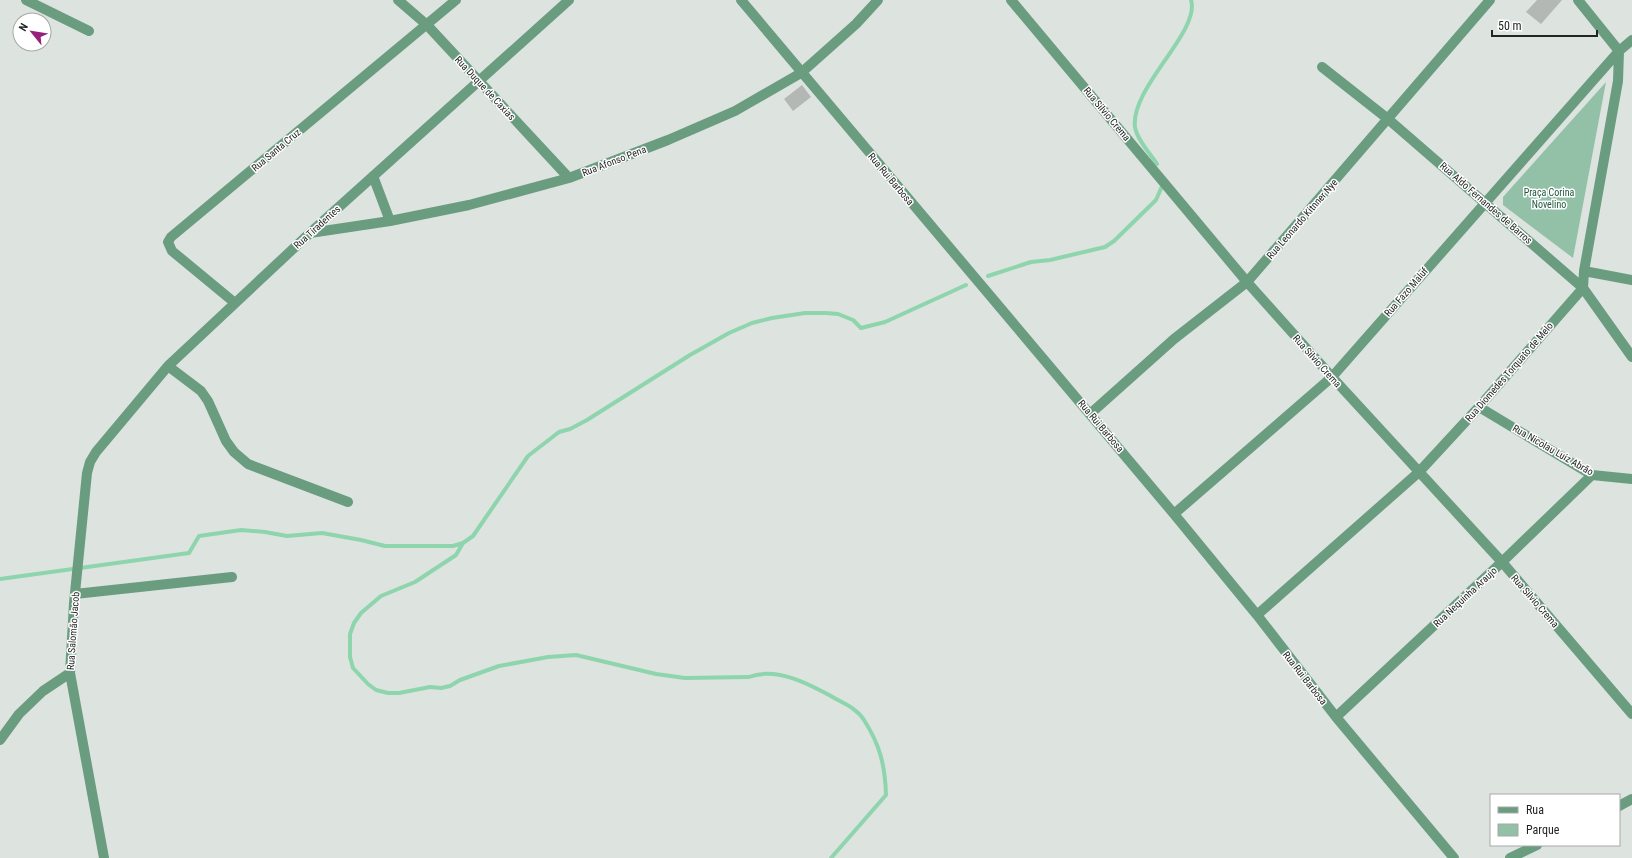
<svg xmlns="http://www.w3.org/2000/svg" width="1632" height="858" viewBox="0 0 1632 858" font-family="'Roboto Condensed',sans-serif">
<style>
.green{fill:#93c1a7}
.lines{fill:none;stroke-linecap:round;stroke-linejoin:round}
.stream{stroke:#8ed5ae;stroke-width:4}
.building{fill:#b3b8b5}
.minor{stroke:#6a9c80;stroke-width:10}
.labels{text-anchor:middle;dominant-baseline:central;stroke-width:3;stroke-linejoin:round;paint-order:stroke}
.street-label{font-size:10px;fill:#232524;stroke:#fff}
.park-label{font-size:10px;fill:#20553b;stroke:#fff}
</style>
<rect width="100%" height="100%" fill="#dde3df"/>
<!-- green -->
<path class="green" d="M 1606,82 L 1573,258 L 1503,205 L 1503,197 Z"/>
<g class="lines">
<!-- stream -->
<path class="stream" d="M 1157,164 C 1150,153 1137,140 1135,127 C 1130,88 1201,31 1191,0
M 988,276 L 1031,262 L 1050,260 L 1105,247 L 1114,241 L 1156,200 L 1163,184
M 0,579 L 189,553 L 199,536 L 241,530 L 265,532 L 287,536 L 322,533 L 361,540 L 385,546 L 453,546 L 463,543
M 831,858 L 886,795 C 885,765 880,745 864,720 C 858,710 847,705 838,700 C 813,686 778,666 749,677 L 685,678 L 656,674 L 576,655 L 548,657 L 499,666 L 460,680 L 450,686 L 441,688 L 430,687 L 399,693 L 388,693 L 376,690 L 368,684 L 353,668 L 350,657 L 350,634 L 354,623 L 361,613 L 381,596 L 415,582 L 456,555 L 463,543 L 473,536 L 528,456 L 559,432 L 570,429 L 587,420 L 690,355 L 729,333 L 752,323 L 772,318 L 805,313 L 826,313 L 838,314 L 853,320 L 861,328 L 885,322 L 966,285"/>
</g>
<!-- building -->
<path class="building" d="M 1537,0 L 1562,0 L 1541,24 L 1526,12 Z
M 802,85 L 811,97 L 793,111 L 784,99 Z"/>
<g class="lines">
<!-- minor -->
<path class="minor" d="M 26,0 L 89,31
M 398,0 L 427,25 L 569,178
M 741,0 L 1174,514 L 1257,615 L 1336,717 L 1454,858
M 1011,0 L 1247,282 L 1332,377 L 1502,562 L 1632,714
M 1578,0 L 1619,51
M 1322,67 L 1388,119 L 1583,288 L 1632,357
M 373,176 L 390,221
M 310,233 L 390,221 L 469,205 L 569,178 L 668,140 L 735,111 L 801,73 L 856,24 L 878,0
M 1584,271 L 1632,280
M 235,303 L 172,251 L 168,242 L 171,237 L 456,0
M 168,366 L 201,391 L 208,401 L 226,441 L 234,452 L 248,464 L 348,502
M 1479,407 L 1592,475 L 1632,479
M 1090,414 L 1174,339 L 1247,282 L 1490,0
M 1174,514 L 1332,377 L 1619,51 L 1632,40
M 75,594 L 232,577
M 1257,615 L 1419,472 L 1479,407 L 1583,288 L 1584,271 L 1618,81 L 1619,51
M 1336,717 L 1502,562 L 1592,475
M 0,740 L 19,714 L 43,691 L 70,673
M 1619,806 L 1632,799
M 104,858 L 70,673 L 74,603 L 87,473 L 90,462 L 96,452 L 168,366 L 310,233 L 569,0
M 1510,858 L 1537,845"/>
</g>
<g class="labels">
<!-- street labels -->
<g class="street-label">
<text transform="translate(485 88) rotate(47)">Rua Duque de Caxias</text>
<text transform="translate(1107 114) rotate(50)">Rua Silvio Crema</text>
<text transform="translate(276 150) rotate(-40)">Rua Santa Cruz</text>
<text transform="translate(614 161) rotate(-21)">Rua Afonso Pena</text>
<text transform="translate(891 179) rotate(50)">Rua Rui Barbosa</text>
<text transform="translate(1486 203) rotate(41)">Rua Aldo Fernandes de Barros</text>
<text transform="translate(1302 219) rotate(-49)">Rua Leonardo Kitnner Nye</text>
<text transform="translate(317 227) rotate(-42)">Rua Tiradentes</text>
<text transform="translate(1406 292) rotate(-49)">Rua Fazo Maluf</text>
<text transform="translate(1317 361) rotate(48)">Rua Silvio Crema</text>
<text transform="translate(1509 372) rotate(-49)">Rua Diomedes Torquato de Melo</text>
<text transform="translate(1101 426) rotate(50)">Rua Rui Barbosa</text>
<text transform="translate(1553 450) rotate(30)">Rua Nicolau Luiz Abrão</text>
<text transform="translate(1465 597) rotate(-43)">Rua Nequinha Araujo</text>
<text transform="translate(1535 601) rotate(49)">Rua Silvio Crema</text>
<text transform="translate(73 631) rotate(-86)">Rua Salomão Jacob</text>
<text transform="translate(1305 678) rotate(52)">Rua Rui Barbosa</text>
</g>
<!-- park labels -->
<g class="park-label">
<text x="1549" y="192">Praça Corina<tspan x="1549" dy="12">Novelino</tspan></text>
</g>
</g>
<!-- legend -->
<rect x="1490" y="794" width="130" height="52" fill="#ffffff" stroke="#a7a8a7"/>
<rect x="1498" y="807" width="20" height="6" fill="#6a9c80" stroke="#a7a8a7"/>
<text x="1526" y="814" font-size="12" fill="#232524">Rua</text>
<rect x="1498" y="824" width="20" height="12" fill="#93c1a7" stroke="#a7a8a7"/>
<text x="1526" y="834" font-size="12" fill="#232524">Parque</text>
<!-- north arrow -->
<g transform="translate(32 32) rotate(300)"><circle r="19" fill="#ffffff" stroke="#a7a8a7"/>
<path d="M0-3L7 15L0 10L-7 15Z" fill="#97207c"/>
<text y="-6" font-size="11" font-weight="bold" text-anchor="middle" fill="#232524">N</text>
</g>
<!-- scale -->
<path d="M1492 30v6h105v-6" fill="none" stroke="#232524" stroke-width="2"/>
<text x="1498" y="30" font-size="12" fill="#232524" stroke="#ffffff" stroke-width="3" paint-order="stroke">50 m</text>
</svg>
